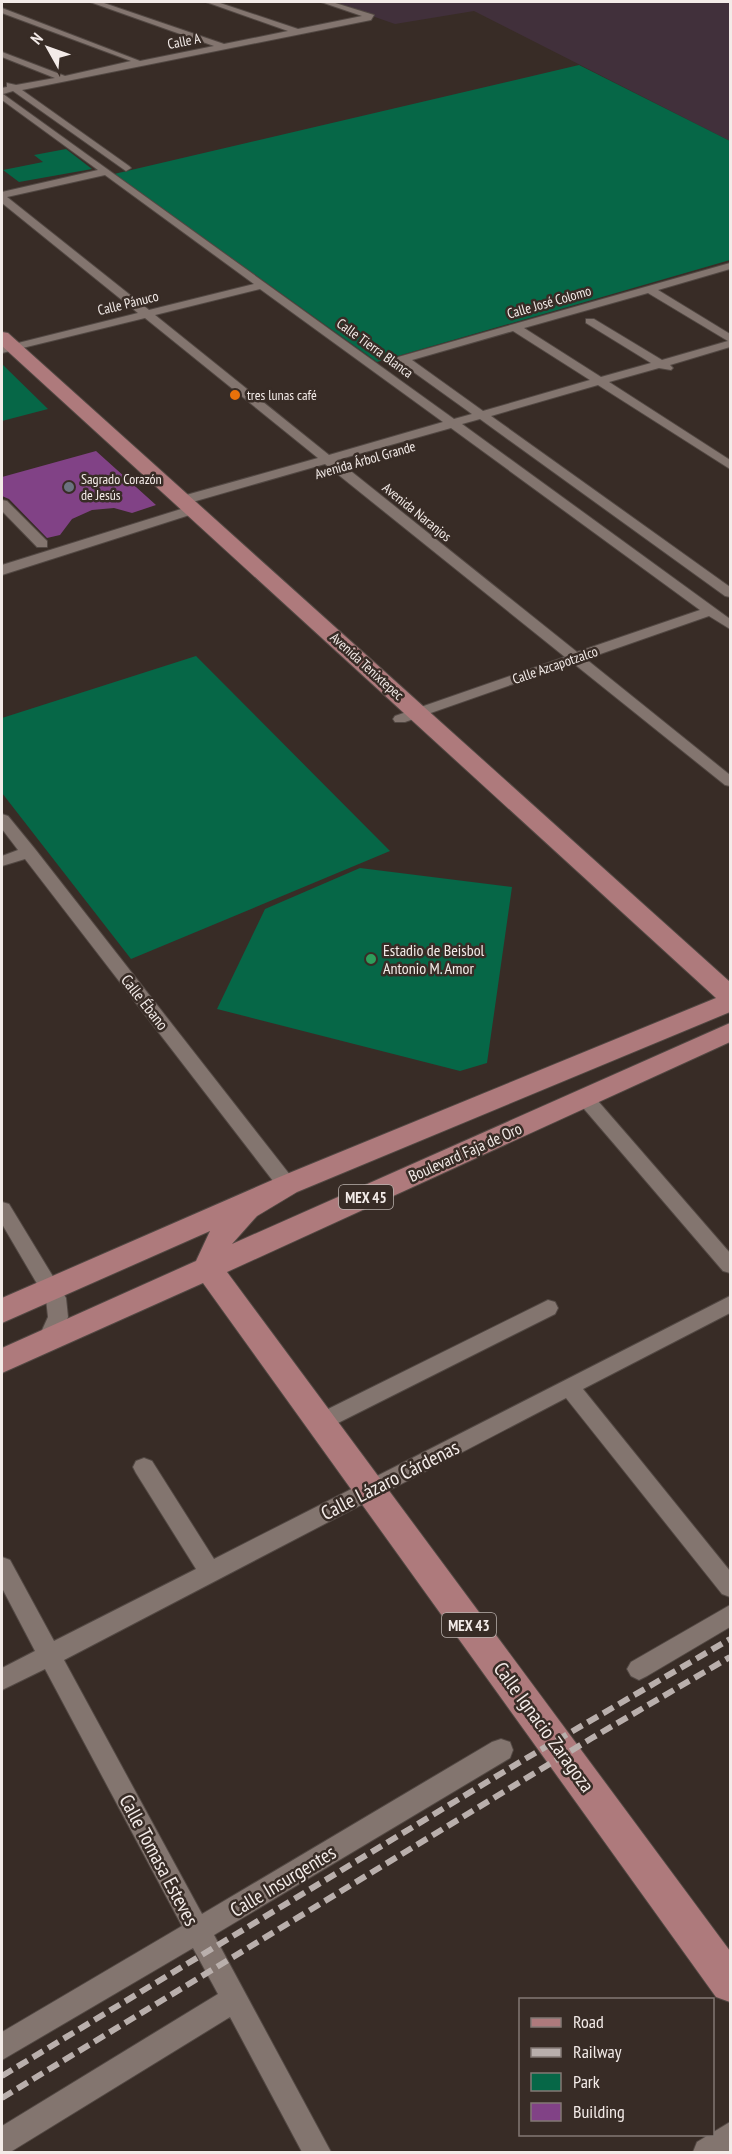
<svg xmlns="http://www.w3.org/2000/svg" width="732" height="2154" viewBox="0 0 732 2154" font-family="'PT Sans Narrow',sans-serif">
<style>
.industrial{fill:#41303b}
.green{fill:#066747}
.building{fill:#814286}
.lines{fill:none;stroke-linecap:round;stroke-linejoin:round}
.minor-casing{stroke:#524843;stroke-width:2}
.tertiary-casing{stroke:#524843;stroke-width:2}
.primary-casing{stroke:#524843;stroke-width:2}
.minor{fill:#83756f;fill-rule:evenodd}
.tertiary{fill:#83756f;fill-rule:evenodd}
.primary{fill:#ae7a7c;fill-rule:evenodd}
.rail{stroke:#b9afac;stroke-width:6;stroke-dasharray:12 6;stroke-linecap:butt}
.food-dot{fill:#e8710a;stroke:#382c26;stroke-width:2}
.worship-dot{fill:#6b7280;stroke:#382c26;stroke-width:2}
.leisure-dot{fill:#2e9e5b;stroke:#382c26;stroke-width:2}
.labels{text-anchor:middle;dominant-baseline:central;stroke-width:5;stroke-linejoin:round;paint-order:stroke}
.far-street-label{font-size:14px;fill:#f3ebe8;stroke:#382c26}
.far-poi-label{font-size:14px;fill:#f3ebe8;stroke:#382c26;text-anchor:start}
.shield{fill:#382c26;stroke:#bbb2ae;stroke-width:1.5}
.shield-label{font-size:15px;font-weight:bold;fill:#f3ebe8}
.poi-label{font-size:16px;fill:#f3ebe8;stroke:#382c26;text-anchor:start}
.street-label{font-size:16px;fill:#f3ebe8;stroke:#382c26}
.near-street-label{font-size:20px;fill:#f3ebe8;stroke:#382c26}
</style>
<rect width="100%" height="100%" fill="#382c26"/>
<!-- industrial -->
<path class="industrial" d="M 332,2 L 730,2 L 730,141 L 474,11 L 395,24 Z"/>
<!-- green -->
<path class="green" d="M 579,65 L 730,141 L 730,260 L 377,362 L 114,174 Z
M 66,149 L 92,169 L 19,182 L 3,170 L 43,162 L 34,155 Z
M 2,364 L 48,409 L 2,421 Z
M 196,656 L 390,851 L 131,959 L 2,793 L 2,718 Z
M 360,868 L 512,887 L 487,1063 L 460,1071 L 217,1009 L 265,909 Z"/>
<!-- building -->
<path class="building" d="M 96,451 L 156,505 L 132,513 L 114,508 L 92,510 L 72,519 L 60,535 L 47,538 L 9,499 L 2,496 L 2,477 Z"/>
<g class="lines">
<!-- minor casing -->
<g class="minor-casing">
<path id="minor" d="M 90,2 L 101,2 L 224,44 L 288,31 L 206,2 L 217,2 L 298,29 L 362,16 L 321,2 L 332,2 L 374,15 L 371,20 L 22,90 L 129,166 L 131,168 L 126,171 L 13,91 L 3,94 L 454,419 L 472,414 L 401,363 L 391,363 L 391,359 L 730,263 L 730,269 L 658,290 L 730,334 L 730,347 L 670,365 L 673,368 L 671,370 L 659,368 L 609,382 L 730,460 L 730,469 L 598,385 L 491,416 L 730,587 L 730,597 L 725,596 L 480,419 L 462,424 L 730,619 L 730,629 L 709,616 L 586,659 L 730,775 L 730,786 L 725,785 L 573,663 L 405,722 L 395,722 L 393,719 L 395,716 L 565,657 L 325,464 L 189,503 L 179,503 L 179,497 L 318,458 L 145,318 L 2,353 L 2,347 L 138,313 L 2,203 L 2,192 L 98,170 L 2,100 L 2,88 L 7,87 L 7,83 L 16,85 L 55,78 L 2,57 L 2,52 L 65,76 L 131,61 L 2,13 L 2,8 L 140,61 L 214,46 ZM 105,175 L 254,284 L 149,310 L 7,197 ZM 260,289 L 443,422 L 329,455 L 155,315 ZM 648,293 L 728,341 L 662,360 L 594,319 L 586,319 L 586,323 L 651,363 L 601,377 L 524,328 ZM 513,331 L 590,380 L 483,411 L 412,360 ZM 451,428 L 700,610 L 577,652 L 337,460 Z
M 2,500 L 7,501 L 47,541 L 47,547 L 37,547 L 2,511 Z
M 2,814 L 8,816 L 35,849 L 294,1180 L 296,1185 L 294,1190 L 280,1190 L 25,859 L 2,866 L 2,856 L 18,850 L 2,829 Z
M 585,1092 L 591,1093 L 730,1253 L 730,1273 L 723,1271 L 579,1103 L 576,1098 L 579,1093 Z
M 2,1202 L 9,1204 L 66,1298 L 68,1317 L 55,1345 L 48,1347 L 41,1345 L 38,1339 L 48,1317 L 46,1299 L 2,1224 Z
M 730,1296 L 730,1313 L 583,1389 L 730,1571 L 730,1597 L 722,1594 L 566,1398 L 64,1660 L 202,1914 L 492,1742 L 501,1739 L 510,1742 L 513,1750 L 510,1758 L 214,1935 L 331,2152 L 302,2152 L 230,2017 L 12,2151 L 2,2152 L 2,2126 L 218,1994 L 193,1948 L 2,2060 L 2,2032 L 182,1926 L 45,1669 L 2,1690 L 2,1668 L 35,1651 L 2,1588 L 2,1557 L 10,1560 L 54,1641 L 196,1569 L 136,1473 L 133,1467 L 136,1461 L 144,1458 L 152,1461 L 214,1559 Z
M 548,1300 L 555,1302 L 558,1308 L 555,1314 L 328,1428 L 321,1431 L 314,1428 L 310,1422 L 314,1416 Z
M 730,1605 L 730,1627 L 647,1676 L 639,1680 L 631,1676 L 627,1669 L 631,1662 Z
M 730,2122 L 730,2152 L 693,2152 L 697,2142 Z"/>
</g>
<!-- tertiary casing -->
<g class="tertiary-casing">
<path id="tertiary" d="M 194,505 L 201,509 L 199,512 L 2,575 L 2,565 Z"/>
</g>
<!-- primary casing -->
<g class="primary-casing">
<path id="primary" d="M 2,332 L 8,333 L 730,982 L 730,1012 L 297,1192 L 257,1216 L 232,1244 L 730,1023 L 730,1042 L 227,1272 L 730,1951 L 730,2002 L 716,1997 L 203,1283 L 2,1373 L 2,1348 L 196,1261 L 210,1231 L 2,1323 L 2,1298 L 277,1178 L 716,998 L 2,346 Z"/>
</g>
<!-- minor -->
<use href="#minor" class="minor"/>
<!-- tertiary -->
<use href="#tertiary" class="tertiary"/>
<!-- primary -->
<use href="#primary" class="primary"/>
<!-- rail -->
<path class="rail" d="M 2,2076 L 525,1759 L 730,1639
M 2,2098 L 592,1738 L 730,1657"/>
</g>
<!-- markers -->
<circle class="food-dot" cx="235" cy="395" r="6"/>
<circle class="worship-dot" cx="69" cy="487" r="6"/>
<circle class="leisure-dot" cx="371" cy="959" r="6"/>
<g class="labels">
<!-- far-street labels -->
<g class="far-street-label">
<text transform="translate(184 41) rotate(-11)">Calle A</text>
<text transform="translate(549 302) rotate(-16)">Calle José Colomo</text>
<text transform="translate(128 303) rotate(-14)">Calle Pánuco</text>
<text transform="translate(375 348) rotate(36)">Calle Tierra Blanca</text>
<text transform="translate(365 460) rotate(-16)">Avenida Árbol Grande</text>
<text transform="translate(417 512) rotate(39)">Avenida Naranjos</text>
<text transform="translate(555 665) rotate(-19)">Calle Azcapotzalco</text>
<text transform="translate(367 666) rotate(42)">Avenida Tenixtepec</text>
</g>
<!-- far-poi labels -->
<g class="far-poi-label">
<text x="247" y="395">tres lunas café</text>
<text x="81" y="479">Sagrado Corazón<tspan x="81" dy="16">de Jesús</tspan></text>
</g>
<!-- shield labels -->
<g class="shield">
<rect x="339" y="1185" width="54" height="24" rx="4.5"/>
<rect x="442" y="1613" width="54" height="24" rx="4.5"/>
</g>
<g class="shield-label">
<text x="366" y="1197">MEX 45</text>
<text x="469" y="1625">MEX 43</text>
</g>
<!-- poi labels -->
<g class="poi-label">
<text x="383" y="950">Estadio de Beisbol<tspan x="383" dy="18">Antonio M. Amor</tspan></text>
</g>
<!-- street labels -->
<g class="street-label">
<text transform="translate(145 1002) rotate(52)">Calle Ébano</text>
<text transform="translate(465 1152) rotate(-24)">Boulevard Faja de Oro</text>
</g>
<!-- near-street labels -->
<g class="near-street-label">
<text transform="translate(390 1480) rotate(-27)">Calle Lázaro Cárdenas</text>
<text transform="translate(544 1727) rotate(54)">Calle Ignacio Zaragoza</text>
<text transform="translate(159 1860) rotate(62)">Calle Tomasa Esteves</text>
<text transform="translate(283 1881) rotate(-31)">Calle Insurgentes</text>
</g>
</g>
<!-- border -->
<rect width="732" height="2154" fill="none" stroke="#f3ebe8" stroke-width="6"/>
<!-- legend -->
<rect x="519" y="1998" width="195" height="138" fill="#382c26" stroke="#837874" stroke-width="1.5"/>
<rect x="531" y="2018" width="30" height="9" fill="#ae7a7c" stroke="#837874" stroke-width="1.5"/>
<text x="573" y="2028" font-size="18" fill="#f3ebe8">Road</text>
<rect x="531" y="2048" width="30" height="9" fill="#b9afac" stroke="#837874" stroke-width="1.5"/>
<text x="573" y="2058" font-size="18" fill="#f3ebe8">Railway</text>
<rect x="531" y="2073" width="30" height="18" fill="#066747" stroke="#837874" stroke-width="1.5"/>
<text x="573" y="2088" font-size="18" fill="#f3ebe8">Park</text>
<rect x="531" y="2103" width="30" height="18" fill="#814286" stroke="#837874" stroke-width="1.5"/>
<text x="573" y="2118" font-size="18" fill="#f3ebe8">Building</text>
<!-- north arrow -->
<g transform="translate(48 48) rotate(310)" stroke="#382c26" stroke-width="4.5" paint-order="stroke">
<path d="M0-4.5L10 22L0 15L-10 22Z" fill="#f3ebe8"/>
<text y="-9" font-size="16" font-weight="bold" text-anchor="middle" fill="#f3ebe8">N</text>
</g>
</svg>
